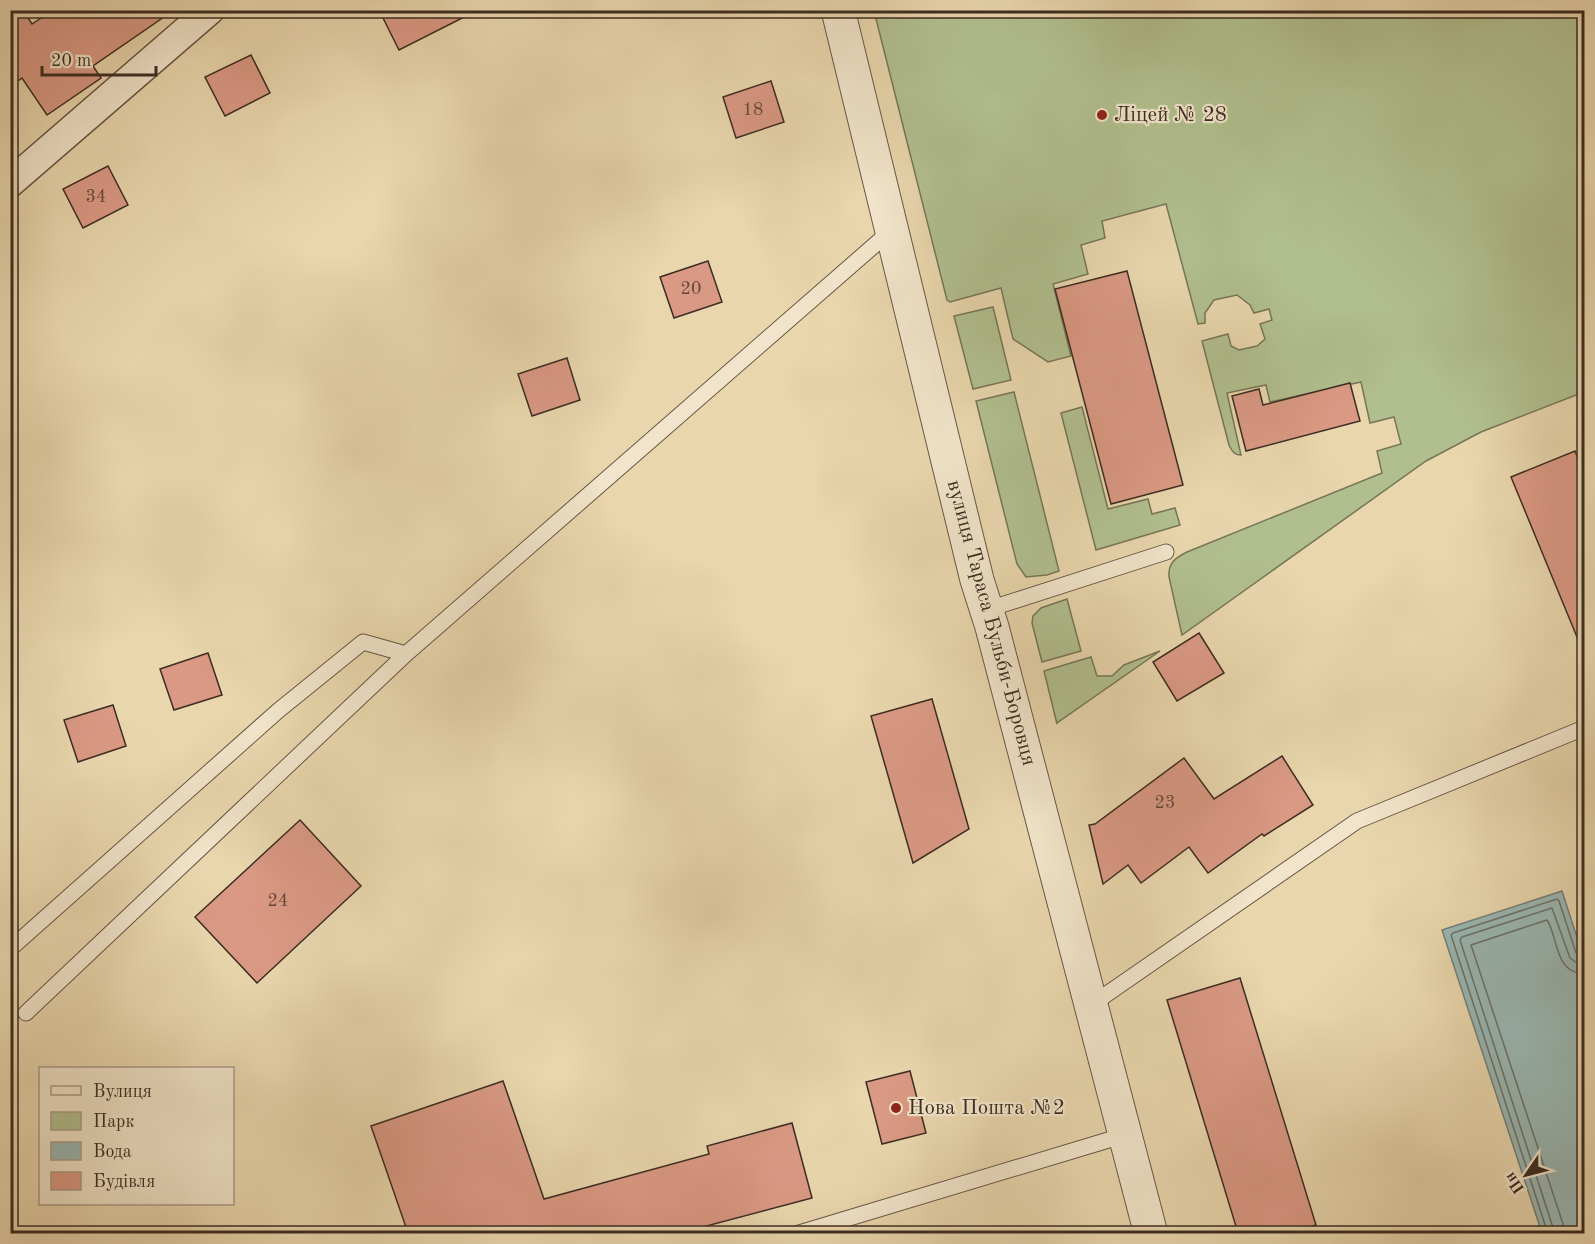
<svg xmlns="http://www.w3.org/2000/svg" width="1595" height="1244" viewBox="0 0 1595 1244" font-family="'Old Standard TT',serif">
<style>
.green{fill:#b1bf8e;stroke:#767658;stroke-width:1.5}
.water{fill:#9ab7b3;stroke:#748079;stroke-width:1.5}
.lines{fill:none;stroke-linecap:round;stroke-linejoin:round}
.shore{stroke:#6b726a;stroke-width:1.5}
.building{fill:#da9984;stroke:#3c2d22;stroke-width:1.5}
.service-casing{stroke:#675745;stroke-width:17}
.minor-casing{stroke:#675745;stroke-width:31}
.tertiary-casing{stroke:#675745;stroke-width:35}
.service{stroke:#f1e4ca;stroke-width:15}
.minor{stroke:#f1e4ca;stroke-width:28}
.tertiary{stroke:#f1e4ca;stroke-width:33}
.poi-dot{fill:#8f2418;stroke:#f1e4ca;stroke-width:2}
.labels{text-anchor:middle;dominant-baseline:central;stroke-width:4.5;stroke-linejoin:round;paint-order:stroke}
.number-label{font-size:18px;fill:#64483a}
.poi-label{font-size:21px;fill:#3c2d22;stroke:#f1e4ca;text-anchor:start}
.street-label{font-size:21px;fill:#3c2d22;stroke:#f1e4ca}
</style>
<rect width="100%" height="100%" fill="#e9d6ad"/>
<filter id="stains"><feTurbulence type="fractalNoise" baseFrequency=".00333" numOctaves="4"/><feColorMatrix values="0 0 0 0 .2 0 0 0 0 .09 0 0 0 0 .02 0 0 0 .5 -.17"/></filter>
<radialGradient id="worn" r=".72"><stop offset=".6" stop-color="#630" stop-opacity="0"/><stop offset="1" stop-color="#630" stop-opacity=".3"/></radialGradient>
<!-- green -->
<path class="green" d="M 874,11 L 1584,11 L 1584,392 L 1481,432 L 1426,461 L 1182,635 L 1169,577 C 1168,563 1175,558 1187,552 L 1382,473 L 1377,451 L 1401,444 L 1394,417 L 1370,423 L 1361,382 L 1270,402 L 1266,385 L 1227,393 L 1241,455 C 1234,455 1232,451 1229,445 L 1202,341 L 1228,334 L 1231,346 L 1239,350 L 1257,346 L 1265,339 L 1260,324 L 1272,320 L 1269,309 L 1254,313 L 1250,305 L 1237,295 L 1214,300 L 1205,313 L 1205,323 L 1198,324 L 1166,204 L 1102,221 L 1105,238 L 1081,245 L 1088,274 L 1053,284 L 1071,356 L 1048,362 L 1013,339 L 1001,288 L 950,302 L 947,300 Z
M 993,307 L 1011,380 L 973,389 L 954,316 Z
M 1014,392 L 1059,571 L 1047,575 L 1026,577 L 1017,564 L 976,401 Z
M 1082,407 L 1108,509 L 1148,499 L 1152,514 L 1175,508 L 1180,525 L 1096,550 L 1061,413 Z
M 1067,599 L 1081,651 L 1042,662 L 1032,623 L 1033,616 L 1041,608 Z
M 1160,651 L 1057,723 L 1057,724 L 1044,671 L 1091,657 L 1097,676 L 1112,676 L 1124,665 Z"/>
<!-- water -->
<path class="water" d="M 1562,891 L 1584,959 L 1584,1233 L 1542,1233 L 1442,930 Z"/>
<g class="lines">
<!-- shore -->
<path class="shore" d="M 1548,1234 L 1451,935 L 1453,933 L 1557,899 L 1559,901 L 1576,953 L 1580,956 L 1584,957
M 1555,1234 L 1460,940 L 1462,937 L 1552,908 L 1570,958 L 1577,963 L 1584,964
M 1564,1234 L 1563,1224 L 1471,945 L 1547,920 C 1559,939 1554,972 1584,974"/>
</g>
<!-- building -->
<path class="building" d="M 10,10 L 23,10 L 32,24 L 53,10 L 174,10 L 93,66 L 101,78 L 47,115 L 22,78 L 10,87 Z
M 379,10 L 478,10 L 399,50 Z
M 251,55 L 270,93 L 225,116 L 205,77 Z
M 771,81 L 784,122 L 736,138 L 723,97 Z
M 108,166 L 128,205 L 83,228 L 63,189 Z
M 708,261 L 722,302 L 674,318 L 660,277 Z
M 1127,271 L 1183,485 L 1111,504 L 1055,289 Z
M 567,358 L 580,400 L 532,416 L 518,374 Z
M 1350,383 L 1360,421 L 1246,451 L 1232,396 L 1259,389 L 1263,405 Z
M 1575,451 L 1584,475 L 1584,654 L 1511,477 Z
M 1199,633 L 1224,673 L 1177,701 L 1153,662 Z
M 208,653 L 222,695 L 174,710 L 160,669 Z
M 932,699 L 969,829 L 913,863 L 871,716 Z
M 113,705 L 126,746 L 78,762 L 64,720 Z
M 1282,756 L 1313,805 L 1264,836 L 1262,834 L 1208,873 L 1189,847 L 1141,883 L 1128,865 L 1103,884 L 1089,825 L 1095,824 L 1184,758 L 1214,799 Z
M 300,820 L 361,886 L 257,983 L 195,917 Z
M 1240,978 L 1316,1225 L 1287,1233 L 1238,1233 L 1167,1000 Z
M 910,1071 L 926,1133 L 882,1144 L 866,1082 Z
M 503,1081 L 544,1199 L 709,1154 L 707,1146 L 792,1123 L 812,1198 L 680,1233 L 408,1233 L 371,1126 Z"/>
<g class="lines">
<!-- service casing -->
<g class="service-casing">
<path id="service" d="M 986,610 L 1166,552
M 10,949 L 279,710 L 363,642 L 406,654 L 893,229
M 1091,1005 L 1357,821 L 1584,728
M 26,1013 L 406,654
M 796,1234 L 1125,1135"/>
</g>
<!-- minor casing -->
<g class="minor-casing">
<path id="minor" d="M 10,183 L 210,10"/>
</g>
<!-- tertiary casing -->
<g class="tertiary-casing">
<path id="tertiary" d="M 838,10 L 977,580 L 992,627 L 1151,1234"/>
</g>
<!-- service -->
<use href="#service" class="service"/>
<!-- minor -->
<use href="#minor" class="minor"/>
<!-- tertiary -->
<use href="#tertiary" class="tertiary"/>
</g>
<!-- markers -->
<g class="poi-dot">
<circle cx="1102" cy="115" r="6"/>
<circle cx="896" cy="1108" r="6"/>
</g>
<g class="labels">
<!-- number labels -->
<g class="number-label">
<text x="753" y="110">18</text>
<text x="96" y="197">34</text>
<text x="691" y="289">20</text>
<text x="1165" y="803">23</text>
<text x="278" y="901">24</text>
</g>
<!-- poi labels -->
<g class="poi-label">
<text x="1114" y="115">Ліцей № 28</text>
<text x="908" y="1108">Нова Пошта №2</text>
</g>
<!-- street labels -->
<g class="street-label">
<text transform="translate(991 623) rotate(75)">вулиця Тараса Бульби-Боровця</text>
</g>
</g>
<!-- margin -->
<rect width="1595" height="1244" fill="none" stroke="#e9d6ad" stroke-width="36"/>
<rect x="12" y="12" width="1571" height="1220" fill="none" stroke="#3c2d22" stroke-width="3"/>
<rect x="18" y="18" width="1559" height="1208" fill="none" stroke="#3c2d22" stroke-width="1.5"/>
<!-- legend -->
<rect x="39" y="1067" width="195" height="138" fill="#f1e4ca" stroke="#a99b87" stroke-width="1.5"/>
<rect x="51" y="1086" width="30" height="9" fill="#f1e4ca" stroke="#a99b87" stroke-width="1.5"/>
<text x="93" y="1097" font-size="18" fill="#3c2d22">Вулиця</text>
<rect x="51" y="1112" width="30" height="18" fill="#b1bf8e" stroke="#a99b87" stroke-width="1.5"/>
<text x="93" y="1127" font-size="18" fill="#3c2d22">Парк</text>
<rect x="51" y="1142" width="30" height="18" fill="#9ab7b3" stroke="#a99b87" stroke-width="1.5"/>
<text x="93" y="1157" font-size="18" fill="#3c2d22">Вода</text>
<rect x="51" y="1172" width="30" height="18" fill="#da9984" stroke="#a99b87" stroke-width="1.5"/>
<text x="93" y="1187" font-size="18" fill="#3c2d22">Будівля</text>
<!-- north arrow -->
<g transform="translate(1526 1175) rotate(235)" stroke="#f1e4ca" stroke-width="4.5" paint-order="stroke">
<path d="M0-4.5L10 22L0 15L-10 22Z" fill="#3c2d22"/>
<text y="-9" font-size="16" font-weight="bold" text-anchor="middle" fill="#3c2d22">Пн</text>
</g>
<!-- scale -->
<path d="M42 66v9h114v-9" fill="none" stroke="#3c2d22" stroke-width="3"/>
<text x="51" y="66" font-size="18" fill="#3c2d22" stroke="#f1e4ca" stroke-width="4.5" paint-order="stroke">20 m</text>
<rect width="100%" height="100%" filter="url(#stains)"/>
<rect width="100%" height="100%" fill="url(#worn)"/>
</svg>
